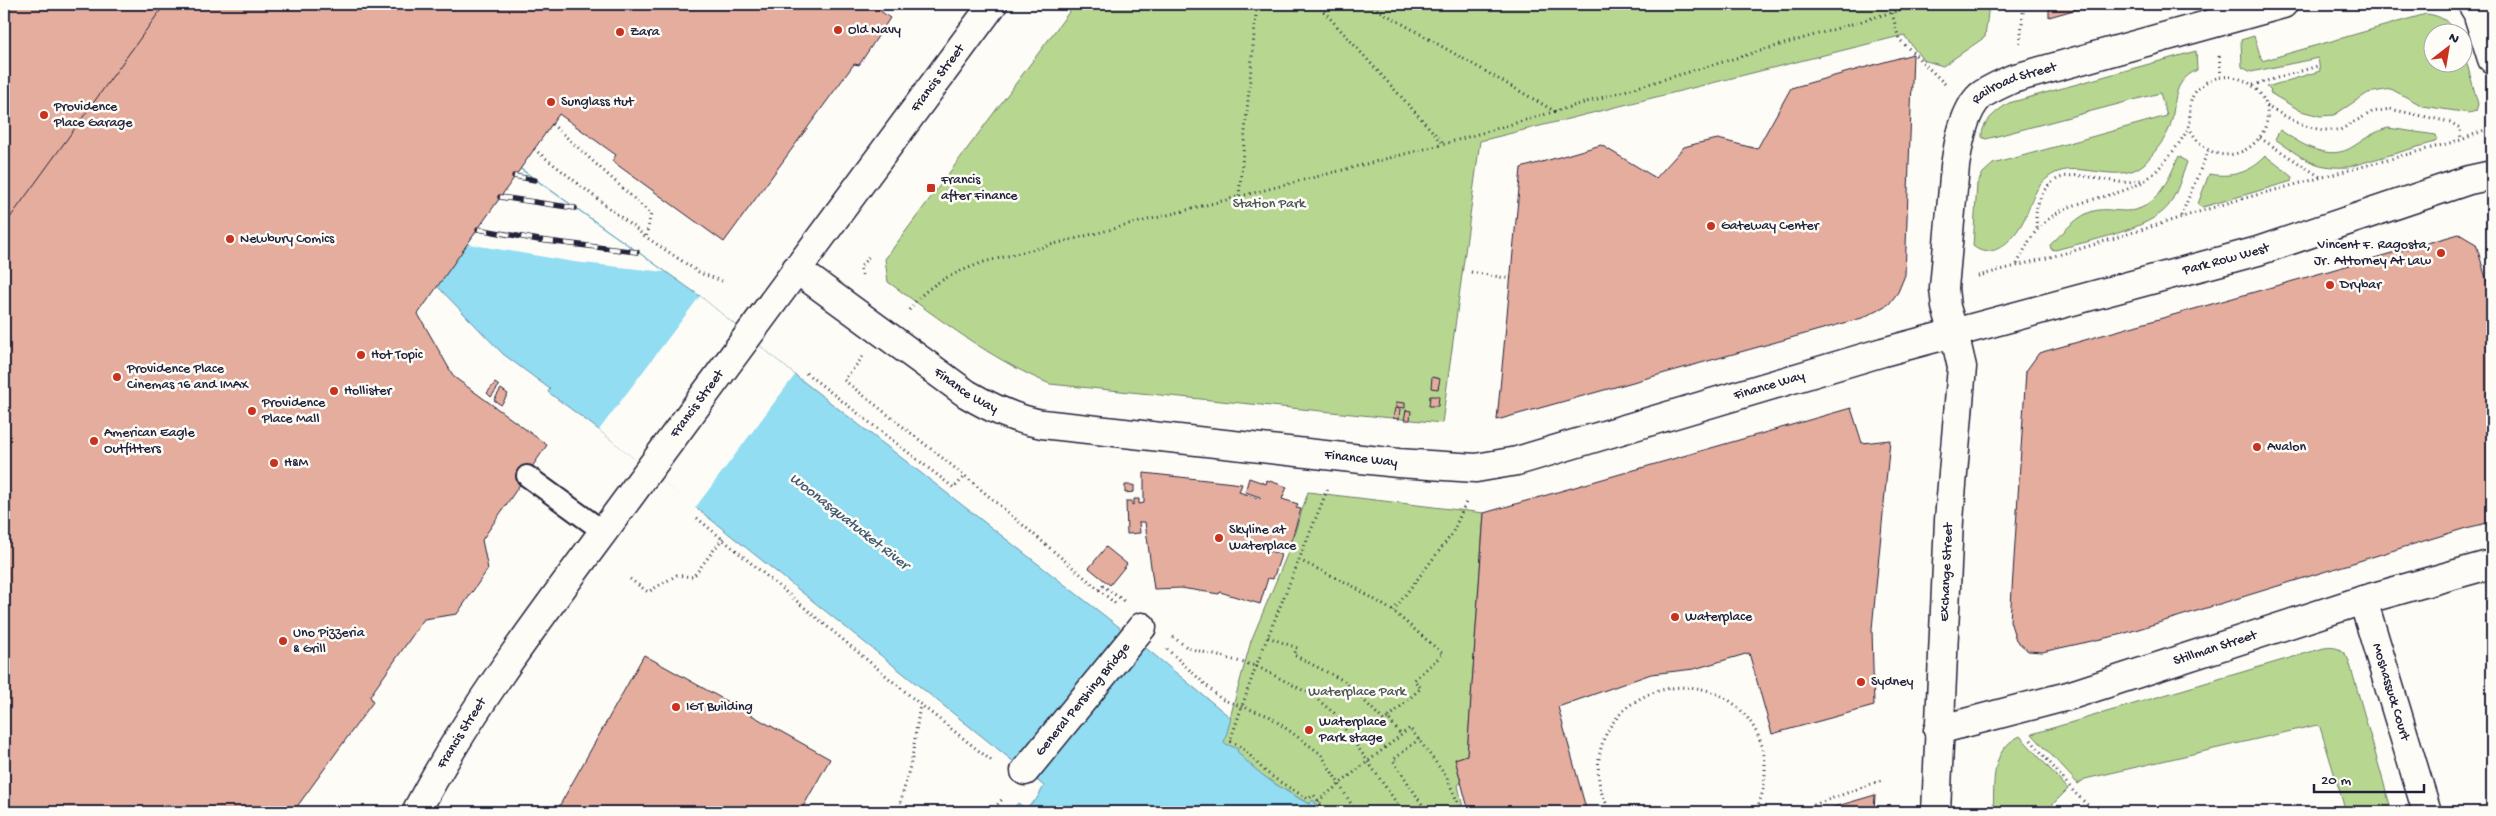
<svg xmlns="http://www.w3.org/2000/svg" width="2496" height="816" viewBox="0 0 2496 816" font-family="'Gochi Hand',sans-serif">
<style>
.green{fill:#b7d791;stroke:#6c7c66}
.water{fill:#92ddf2;stroke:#6592a9}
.pier{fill:#fdfcf7}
.building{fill:#e5ad9d;stroke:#22223b}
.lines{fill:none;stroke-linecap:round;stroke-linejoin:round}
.lane-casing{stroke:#22223b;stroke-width:24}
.street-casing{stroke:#22223b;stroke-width:31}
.secondary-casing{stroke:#22223b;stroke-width:31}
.path{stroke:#22223b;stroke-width:3;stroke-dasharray:1 4;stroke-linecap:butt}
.lane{stroke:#fdfcf7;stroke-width:20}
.street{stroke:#fdfcf7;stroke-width:28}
.secondary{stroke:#fdfcf7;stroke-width:28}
.rail-casing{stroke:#22223b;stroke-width:5.5}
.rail{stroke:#fdfcf7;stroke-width:4;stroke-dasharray:11;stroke-linecap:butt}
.poi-dot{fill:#c8321e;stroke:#fdfcf7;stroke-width:2}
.labels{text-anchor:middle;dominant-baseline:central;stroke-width:5;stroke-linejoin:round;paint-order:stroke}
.poi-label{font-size:14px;fill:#22223b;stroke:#fdfcf7;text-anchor:start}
.street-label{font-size:14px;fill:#22223b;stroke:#fdfcf7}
.park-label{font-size:14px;fill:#4f5855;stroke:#fdfcf7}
.water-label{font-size:15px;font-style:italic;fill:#445a72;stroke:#fdfcf7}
</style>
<rect width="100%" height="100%" fill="#fdfcf7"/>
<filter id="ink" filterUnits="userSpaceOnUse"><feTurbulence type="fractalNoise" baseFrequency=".02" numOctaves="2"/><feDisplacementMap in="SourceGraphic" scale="10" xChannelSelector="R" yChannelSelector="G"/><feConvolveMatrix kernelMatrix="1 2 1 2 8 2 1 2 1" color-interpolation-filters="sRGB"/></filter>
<g filter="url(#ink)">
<!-- green -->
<path class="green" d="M 1075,4 L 1989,4 L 1985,37 L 1943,66 L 1923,60 L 1904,35 L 1480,141 L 1442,423 L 1050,384 C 990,359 940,319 888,282 L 885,259 Z
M 2426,14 C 2439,15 2448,21 2457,31 L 2457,32 L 2434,32 L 2434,62 L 2464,62 L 2464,53 L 2478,104 L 2476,111 L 2469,113 L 2423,106 L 2391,89 L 2368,93 L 2334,115 L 2320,116 L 2301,111 L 2270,93 L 2271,91 L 2267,87 L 2320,71 L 2318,58 L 2251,72 L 2242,67 L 2241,40 L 2254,36 L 2262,61 Z
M 2196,51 L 2197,70 C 2169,83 2178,106 2169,129 C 2165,140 2153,154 2145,163 C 2117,189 2074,154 2046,179 C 2031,192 2031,209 2021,225 C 2011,242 1991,261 1973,246 L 1977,184 L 1983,173 L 1993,164 L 2167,116 L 2160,93 L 1986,139 L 1982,137 C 1981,122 1998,110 2009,103 Z
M 2388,128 L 2436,135 L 2437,138 L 2435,142 L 2348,167 C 2313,169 2303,158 2275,139 L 2280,130 C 2301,144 2329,163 2354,146 C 2366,138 2374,132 2388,128 Z
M 2179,156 L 2187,162 C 2182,176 2177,193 2169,205 C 2152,229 2084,242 2055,250 L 2051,249 L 2050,245 C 2061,235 2074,219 2088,213 C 2102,207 2112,211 2126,211 C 2156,211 2168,180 2179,156 Z
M 2266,156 L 2293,177 L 2292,181 L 2203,207 L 2198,204 L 2209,174 C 2231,178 2250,173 2266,156 Z
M 1308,492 L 1484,513 L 1467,755 L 1455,759 L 1461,783 L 1458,785 L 1464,812 L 1322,812 L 1313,800 L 1309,804 C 1292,794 1275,785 1259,773 C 1246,763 1238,751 1223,743 L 1251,641 L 1289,550 Z
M 2324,648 C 2336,646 2344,649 2349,661 L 2392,812 L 2346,812 L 2320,727 L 2317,725 L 2085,779 L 2078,784 L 2032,734 Z
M 2020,736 L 2068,789 L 2045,812 L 1993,812 C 1995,782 1989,751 2020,736 Z"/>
<!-- water -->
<path class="water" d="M 202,4 L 375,4 L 493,149 L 700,296 L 795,375 L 1141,644 L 1231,718 L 1224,743 L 1238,749 L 1237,751 C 1258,775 1282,789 1309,804 L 1313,800 L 1322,812 L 1010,812 L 1018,803 L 1025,808 L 1036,800 L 1044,786 L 599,430 L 548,392 L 550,389 L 503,354 L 438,287 Z"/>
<!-- pier -->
<path class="pier" d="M 519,169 L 665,272 L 574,262 L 468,244 Z
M 700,296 L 795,375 L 695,508 L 599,430 Z"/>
<!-- building -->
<path class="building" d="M 4,4 L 877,4 L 875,7 L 890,18 L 859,65 L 854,64 L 724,242 L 612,161 L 616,155 L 559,114 L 418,314 L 454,377 L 547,445 L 482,540 L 488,569 L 457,614 L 424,619 L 370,696 L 373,702 L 293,812 L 4,812 Z
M 4,4 L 165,4 L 4,226 Z
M 2049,4 L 2095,4 L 2049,17 Z
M 1913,54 L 1905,275 L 1898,292 L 1889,304 L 1862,318 L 1497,420 L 1521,168 L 1601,145 L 1656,178 L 1684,147 L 1699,143 L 1718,139 L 1757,149 L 1791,88 Z
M 2459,234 L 2476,244 L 2492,299 L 2492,522 L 2466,528 L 2119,635 L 2042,652 L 2028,651 L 2016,640 L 2010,621 L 2026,371 L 2039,353 Z
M 1432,377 L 1440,379 L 1438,389 L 1431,388 Z
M 495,383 L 499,386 L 491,397 L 487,393 Z
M 501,389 L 508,394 L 501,405 L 494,400 Z
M 1430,396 L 1439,396 L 1438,406 L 1429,406 Z
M 1396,402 L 1405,403 L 1405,408 L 1396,407 Z
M 1395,408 L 1400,409 L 1399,419 L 1393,418 Z
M 1851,408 L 1862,443 L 1890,440 L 1872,629 L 1874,706 L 1772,734 L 1749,653 L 1694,669 L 1651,674 L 1558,707 L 1587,812 L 1469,812 L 1455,759 L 1467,755 L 1484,513 Z
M 1406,410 L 1411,411 L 1410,420 L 1404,420 Z
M 1144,473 L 1242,484 L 1239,492 L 1260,499 L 1260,497 L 1245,492 L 1249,478 L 1266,484 L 1267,480 L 1287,487 L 1282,499 L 1298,504 L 1296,508 L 1301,509 L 1289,548 L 1267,542 L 1265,549 L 1281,555 L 1273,579 L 1268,578 L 1260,604 L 1220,592 L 1219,594 L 1181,588 L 1154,589 L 1145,522 L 1139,522 L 1140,533 L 1127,534 L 1126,501 L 1132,501 L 1132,505 L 1134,504 L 1134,499 L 1139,499 L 1139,504 L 1144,503 Z
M 1125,485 L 1134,485 L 1134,492 L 1125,493 Z
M 1106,547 L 1127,564 L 1110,585 L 1089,568 Z
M 644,655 L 830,759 L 800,812 L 556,812 Z
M 1875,795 L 1874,812 L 1817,812 Z"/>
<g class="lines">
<!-- lane casing -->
<g class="lane-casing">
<path id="lane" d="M 527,476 L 604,532"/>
</g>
<!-- street casing -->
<g class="street-casing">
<g id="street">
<path d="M 2472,4 L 2477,12 L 2492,59"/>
<path id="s1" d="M 1954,333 L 1946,307 L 1944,288 L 1955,166 C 1958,145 1964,111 1980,96 C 1989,89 2002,84 2012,79 L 2283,4"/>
<path id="s2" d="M 2363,600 L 2427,812"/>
<path id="s3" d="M 1025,771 L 1142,627"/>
</g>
</g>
<!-- secondary casing -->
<g class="secondary-casing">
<g id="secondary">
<path id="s4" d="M 796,269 L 967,394 C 991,408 1014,419 1042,424 L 1398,463 L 1476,468 L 1517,461 L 1883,352 L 2258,251 L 2469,180 L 2492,175"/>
<path id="s5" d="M 1938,730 L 2068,696 L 2363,600 L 2492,564"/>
<path id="s6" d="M 416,812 C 478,694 562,589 640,482 C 757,322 875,163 993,4"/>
<path id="s7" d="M 1936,812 L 1949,520 L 1962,367 L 1954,333"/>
</g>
</g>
<!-- path -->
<path class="path" d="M 1317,4 L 1444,144
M 1368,4 L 1556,112
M 1892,13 L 1899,39 L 1947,86
M 2020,43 L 2024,4
M 2219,56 L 2221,76
M 2253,85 L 2318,66
M 2266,106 L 2302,125 L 2321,130 L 2340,130 L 2372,112 L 2390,109 L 2450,122 L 2460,128 L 2461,140
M 552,124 L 651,214 L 646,237
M 2260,138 L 2322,178
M 534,149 L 646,237 L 700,273 L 722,281
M 1239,196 L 1257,4
M 2181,216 L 2208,151
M 2037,228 C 2035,214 2036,204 2044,191 C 2061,165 2093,179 2119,182 C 2126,183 2134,181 2142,180
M 2017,264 C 2025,249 2031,234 2044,223 C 2075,193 2130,202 2159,168 C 2169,157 2181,142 2188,129 C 2192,121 2187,107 2193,96 C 2205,73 2238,71 2255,88 C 2297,130 2220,191 2189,127
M 1471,272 L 1511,279
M 862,275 L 860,268 L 869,256
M 1978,276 L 2073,251 L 2234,201 L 2461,140 L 2487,129
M 909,310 C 929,282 953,274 984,262 L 1444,144 L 1920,4
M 863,357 L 844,380 L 965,476 L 1117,605
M 806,373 L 954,488 L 965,476
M 697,518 L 920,704 L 993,762
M 1299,560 L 1351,585 L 1393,611 L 1443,654 L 1414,680 L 1421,688 L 1388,718 L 1401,735
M 630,579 L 648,592 L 677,575 L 693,577 L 723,538
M 1099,590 L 1103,586 L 1124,601
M 1393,611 L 1452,534 L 1467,500
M 1173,637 L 1188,648 L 1256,666 L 1312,695 L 1334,713 L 1403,812
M 1268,637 L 1297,648 L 1294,655 L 1346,682 L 1384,721 L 1388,718
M 1167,649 L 1221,699 L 1269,716 L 1321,754 L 1356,812
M 1419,739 L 1393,760 L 1427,812
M 2031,740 L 2074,792 L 2095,812
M 1318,801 L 1410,728 L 1446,776 L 1462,812
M 898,812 L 912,758 L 920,705
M 991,812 L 1004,797
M 1327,812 L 1314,795 L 1308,799 C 1294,790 1278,782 1265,771 C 1253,760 1245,747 1230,741 L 1256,666 L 1328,488
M 1610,812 C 1607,804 1602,796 1600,787 C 1581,684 1729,645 1762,746 C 1768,765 1765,794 1755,812
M 1795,812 L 1882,780"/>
<!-- lane -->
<use href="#lane" class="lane"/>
<!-- street -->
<use href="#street" class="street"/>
<!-- secondary -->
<use href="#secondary" class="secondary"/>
<!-- rail casing -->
<g class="rail-casing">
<path id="rail" d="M 514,176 L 535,180
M 500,197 L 575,208
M 478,229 L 539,240 L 637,252"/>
</g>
<!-- rail -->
<use href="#rail" class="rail"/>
</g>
</g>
<!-- markers -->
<g class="poi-dot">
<circle cx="838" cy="30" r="5"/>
<circle cx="620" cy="32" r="5"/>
<circle cx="551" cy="102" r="5"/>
<circle cx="44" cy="115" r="5"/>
<rect x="926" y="183" width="10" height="10" rx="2.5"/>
<circle cx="1711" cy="226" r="5"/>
<circle cx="230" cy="239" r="5"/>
<circle cx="2441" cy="253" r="5"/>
<circle cx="2330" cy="285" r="5"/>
<circle cx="361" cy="355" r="5"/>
<circle cx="117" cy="377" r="5"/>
<circle cx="334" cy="391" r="5"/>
<circle cx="252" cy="411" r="5"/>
<circle cx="94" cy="441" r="5"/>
<circle cx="2257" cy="447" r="5"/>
<circle cx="274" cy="463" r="5"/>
<circle cx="1219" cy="538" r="5"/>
<circle cx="1675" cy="617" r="5"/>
<circle cx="283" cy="641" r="5"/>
<circle cx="1861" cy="682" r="5"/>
<circle cx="676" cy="707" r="5"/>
<circle cx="1309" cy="730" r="5"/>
</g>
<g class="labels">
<!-- poi labels -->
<g class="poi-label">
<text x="848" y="30">Old Navy</text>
<text x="630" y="32">Zara</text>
<text x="561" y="102">Sunglass Hut</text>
<text x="54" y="107">Providence<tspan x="54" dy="16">Place Garage</tspan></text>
<text x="941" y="180">Francis<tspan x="941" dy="16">after Finance</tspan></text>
<text x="1721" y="226">Gateway Center</text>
<text x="240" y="239">Newbury Comics</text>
<text x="2431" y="245" text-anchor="end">Vincent F. Ragosta,<tspan x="2431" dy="16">Jr. Attorney At Law</tspan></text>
<text x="2340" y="285">Drybar</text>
<text x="371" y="355">Hot Topic</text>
<text x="127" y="369">Providence Place<tspan x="127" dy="16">Cinemas 16 and IMAX</tspan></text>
<text x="344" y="391">Hollister</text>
<text x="262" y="403">Providence<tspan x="262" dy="16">Place Mall</tspan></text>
<text x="104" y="433">American Eagle<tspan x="104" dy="16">Outfitters</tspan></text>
<text x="2267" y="447">Avalon</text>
<text x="284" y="463">H&amp;M</text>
<text x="1229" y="530">Skyline at<tspan x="1229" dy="16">Waterplace</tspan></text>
<text x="1685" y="617">Waterplace</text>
<text x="293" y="633">Uno Pizzeria<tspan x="293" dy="16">&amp; Grill</tspan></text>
<text x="1871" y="682">Sydney</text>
<text x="686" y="707">IGT Building</text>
<text x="1319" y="722">Waterplace<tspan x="1319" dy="16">Park stage</tspan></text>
</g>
<!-- street labels -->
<g class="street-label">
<text stroke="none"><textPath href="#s6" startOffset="901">Francis Street</textPath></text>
<text stroke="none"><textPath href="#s1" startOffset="281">Railroad Street</textPath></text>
<text stroke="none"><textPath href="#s4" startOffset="1508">Park Row West</textPath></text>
<text stroke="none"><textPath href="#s4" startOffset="1034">Finance Way</textPath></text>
<text stroke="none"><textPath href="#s4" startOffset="209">Finance Way</textPath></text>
<text stroke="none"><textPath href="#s6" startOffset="496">Francis Street</textPath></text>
<text stroke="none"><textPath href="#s4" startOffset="614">Finance Way</textPath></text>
<text stroke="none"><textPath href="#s7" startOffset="240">Exchange Street</textPath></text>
<text stroke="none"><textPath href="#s5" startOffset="289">Stillman Street</textPath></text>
<text stroke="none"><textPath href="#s2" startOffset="96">Moshassuck Court</textPath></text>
<text stroke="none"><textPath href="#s3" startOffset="92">General Pershing Bridge</textPath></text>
<text stroke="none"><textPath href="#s6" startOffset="91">Francis Street</textPath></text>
</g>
<!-- park labels -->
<g class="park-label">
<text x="1269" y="204">Station Park</text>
<text x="1357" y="692">Waterplace Park</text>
</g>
<!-- water labels -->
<g class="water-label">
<text transform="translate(849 522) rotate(38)">Woonasquatucket River</text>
</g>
</g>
<!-- margin -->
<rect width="2496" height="816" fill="none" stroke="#fdfcf7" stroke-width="20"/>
<rect x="10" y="10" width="2476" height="796" fill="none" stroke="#22223b" stroke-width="2" filter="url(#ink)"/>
<!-- north arrow -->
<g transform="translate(2448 48) rotate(31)"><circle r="24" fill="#fdfcf7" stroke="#a5a5ac"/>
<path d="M0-4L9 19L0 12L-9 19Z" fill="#c8321e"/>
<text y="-8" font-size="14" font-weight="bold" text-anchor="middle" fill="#22223b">N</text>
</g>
<!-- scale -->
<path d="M2314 784v8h110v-8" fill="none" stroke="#22223b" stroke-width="2.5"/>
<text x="2321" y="784" font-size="15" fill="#22223b" stroke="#fdfcf7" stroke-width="4" paint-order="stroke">20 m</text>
</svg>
